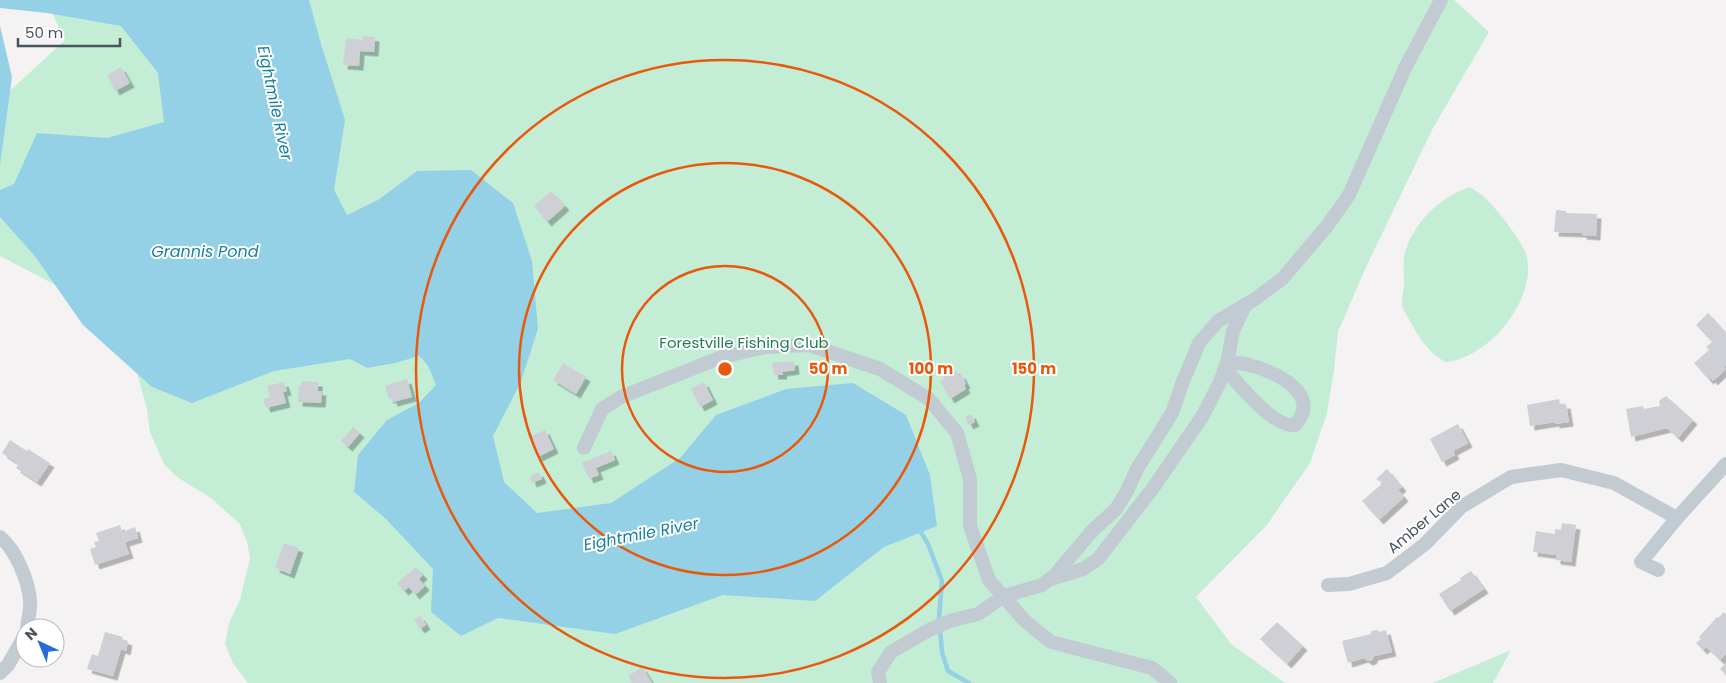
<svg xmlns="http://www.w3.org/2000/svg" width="1726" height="683" viewBox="0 0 1726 683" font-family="Poppins,sans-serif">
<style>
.green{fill:#c4edd6}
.water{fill:#94d1e7}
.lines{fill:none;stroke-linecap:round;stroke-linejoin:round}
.stream{stroke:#94d1e7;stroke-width:4.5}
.building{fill:#cfd0d5;filter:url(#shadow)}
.minor{stroke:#c3cbd2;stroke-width:14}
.ring{fill:none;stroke:#e8590c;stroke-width:2.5}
.labels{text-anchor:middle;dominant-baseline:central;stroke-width:4;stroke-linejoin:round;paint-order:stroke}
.park-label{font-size:15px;fill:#1e7c52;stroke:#fff}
.street-label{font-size:15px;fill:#4a545e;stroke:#fff}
.water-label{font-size:16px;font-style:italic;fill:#177fa5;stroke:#fff}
.centre{fill:#e8590c;stroke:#fff;stroke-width:2.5}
.ring-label{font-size:15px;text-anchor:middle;font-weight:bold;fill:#e8590c;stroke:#fff;stroke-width:4;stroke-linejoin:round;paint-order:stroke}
</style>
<defs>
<filter id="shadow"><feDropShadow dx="4.5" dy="4.5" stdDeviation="0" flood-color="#0004"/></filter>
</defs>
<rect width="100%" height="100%" fill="#f4f2f2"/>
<!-- green -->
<path class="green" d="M 46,0 L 1454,0 L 1489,32 L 1433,128 L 1366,267 L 1338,332 L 1334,370 L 1327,413 L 1310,463 L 1266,526 L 1196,597 L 1231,644 L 1285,683 L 248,683 L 233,663 L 225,644 L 229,623 L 240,600 L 250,558 L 247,542 L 240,524 L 211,498 L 177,477 L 164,464 L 150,432 L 147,409 L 136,370 L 88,302 L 0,256 L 0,100 L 65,40 Z
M 1470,187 C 1475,191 1481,193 1485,198 C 1496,207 1524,244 1527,257 C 1536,301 1488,359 1445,362 C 1427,351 1418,337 1409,319 C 1407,315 1403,310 1402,305 C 1401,299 1404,290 1404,283 C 1404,274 1403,264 1404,256 C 1412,224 1439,197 1470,187 Z
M 1511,650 L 1493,683 L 1433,683 Z"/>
<!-- water -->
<path class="water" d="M 0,0 L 309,0 L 321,44 L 345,120 L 334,190 L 347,215 L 378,200 L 417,171 L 471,170 L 513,203 L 532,261 L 538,329 L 520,384 L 493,436 L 504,482 L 537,513 L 611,503 L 680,458 L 716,415 L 786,389 L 853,383 L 906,415 L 930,475 L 937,526 L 884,547 L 815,601 L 723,595 L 615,634 L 498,618 L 461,636 L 431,612 L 433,569 L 385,518 L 354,492 L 358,455 L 387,420 L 419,403 L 436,385 C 430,371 431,367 419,356 L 395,363 L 367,368 L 350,359 L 274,371 L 192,403 L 152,387 L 83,325 L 34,255 L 0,217 L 0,190 L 14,184 L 37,133 L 107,138 L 164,122 L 158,73 L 121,26 L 47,13 L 0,8 Z
M 0,26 L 12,77 L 0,165 Z"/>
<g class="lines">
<!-- stream -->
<path class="stream" d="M 919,529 L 928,544 L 942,581 L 939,618 L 942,652 L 948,671 L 969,683"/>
</g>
<!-- building -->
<path class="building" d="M 363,36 L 375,37 L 374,52 L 360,51 L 359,66 L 343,65 L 346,38 L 363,40 Z
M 121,67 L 130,83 L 115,91 L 107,75 Z
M 551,191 L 565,206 L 547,222 L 534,206 Z
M 1556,210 L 1566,211 L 1566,213 L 1597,214 L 1596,236 L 1582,235 L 1582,233 L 1554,232 Z
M 1708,313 L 1726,333 L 1726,365 L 1724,367 L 1726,369 L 1713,381 L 1711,378 L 1709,380 L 1694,363 L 1709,350 L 1706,347 L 1712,342 L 1696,325 Z
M 794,361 L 795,370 L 782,372 L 783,375 L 774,375 L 772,363 Z
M 563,363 L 586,377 L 576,394 L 553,380 Z
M 955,369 L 959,376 L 961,374 L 966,384 L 964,385 L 966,389 L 950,399 L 940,381 L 944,379 L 943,377 Z
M 407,379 L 412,397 L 393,402 L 392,398 L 389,399 L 385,386 Z
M 302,381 L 318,382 L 318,391 L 322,391 L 321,403 L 298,402 L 299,385 L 301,386 Z
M 284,382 L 287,391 L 283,392 L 286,403 L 266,408 L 263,399 L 270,397 L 267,386 Z
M 704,382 L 713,400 L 700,407 L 691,389 Z
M 1666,396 L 1693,420 L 1678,438 L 1667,428 L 1631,437 L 1626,409 L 1643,406 L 1644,409 L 1660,406 L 1659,401 Z
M 1559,399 L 1560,405 L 1566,404 L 1569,422 L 1555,424 L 1555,422 L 1530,426 L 1527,405 Z
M 971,414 L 975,422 L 969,425 L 965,417 Z
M 1458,424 L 1468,443 L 1453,451 L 1455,455 L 1442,462 L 1430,439 Z
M 353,427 L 360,433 L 348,447 L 341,441 Z
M 545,430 L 554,449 L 538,457 L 529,437 Z
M 10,440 L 27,451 L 28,449 L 50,463 L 37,482 L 16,468 L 19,464 L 2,453 Z
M 611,451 L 615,460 L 596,468 L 599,475 L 589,479 L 582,463 Z
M 1387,469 L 1402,487 L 1398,490 L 1404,497 L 1379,520 L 1362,501 L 1383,483 L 1376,479 Z
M 539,472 L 542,479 L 532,483 L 530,476 Z
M 1562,523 L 1576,525 L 1571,562 L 1556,560 L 1556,555 L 1533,552 L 1536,531 L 1555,534 L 1555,529 L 1561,530 Z
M 120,525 L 122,532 L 135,527 L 138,538 L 125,542 L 129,554 L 95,565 L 90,549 L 96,547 L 94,542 L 99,541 L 96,533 Z
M 284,543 L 299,548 L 290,574 L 275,568 Z
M 416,567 L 423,575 L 419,579 L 425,586 L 415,595 L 409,587 L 404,591 L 397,583 Z
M 1471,571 L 1484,589 L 1450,611 L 1439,594 L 1461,580 L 1460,578 Z
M 1724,612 L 1726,614 L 1726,654 L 1720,660 L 1706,647 L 1703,650 L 1696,643 L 1701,639 L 1699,637 L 1717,617 L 1718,618 Z
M 420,616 L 426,625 L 420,629 L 414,620 Z
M 1277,622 L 1303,646 L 1287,664 L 1260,639 Z
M 1378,630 L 1379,632 L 1386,630 L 1392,652 L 1374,656 L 1372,660 L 1368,661 L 1364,658 L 1348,663 L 1342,641 L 1371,634 L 1371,631 Z
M 105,632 L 123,637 L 122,639 L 128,641 L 126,651 L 121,649 L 113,676 L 87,669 L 92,654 L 98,656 Z
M 1726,663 L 1726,675 L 1720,669 Z
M 642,667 L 652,683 L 632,683 L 628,676 Z"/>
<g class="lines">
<!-- minor -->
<path class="minor" d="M 1225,368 C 1238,384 1274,428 1295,425 C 1324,393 1272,370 1246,364 C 1240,363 1233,363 1227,363
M 584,448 L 602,409 L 621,397 L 722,357 L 765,347 L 809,345 L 880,369 L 929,399 L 957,433 L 970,479 L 970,526 L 989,580 L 1025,621 L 1051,642 L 1152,668 L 1170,683
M 0,537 C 16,550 28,580 30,600 C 31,609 28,619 27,628
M 1658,570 L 1641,562 L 1677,518 L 1726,464
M 1051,579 L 1083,569 L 1098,559 L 1153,488 L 1202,417 L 1220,382 L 1227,363 L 1233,331 L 1246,304
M 1328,585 L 1349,584 L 1387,573 L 1425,544 L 1461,507 L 1511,477 L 1561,470 L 1614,483 L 1677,518
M 0,673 L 8,665 L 25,635
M 880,683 L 878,672 L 891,652 L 929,630 L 950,621 L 978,614 L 1004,596 L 1042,585 L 1055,575 L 1092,531 L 1116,509 L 1127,491 L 1137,469 L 1172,413 L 1182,384 L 1199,343 L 1218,321 L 1255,299 L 1282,279 L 1327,226 L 1349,195 L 1405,68 L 1441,0"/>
</g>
<!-- distance rings -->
<g class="ring">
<circle cx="725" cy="369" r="103"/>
<circle cx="725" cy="369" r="206"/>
<circle cx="725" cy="369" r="309"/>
</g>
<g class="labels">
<!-- park labels -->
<g class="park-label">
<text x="744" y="342">Forestville Fishing Club</text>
</g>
<!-- street labels -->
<g class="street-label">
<text transform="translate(1424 521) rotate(-40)">Amber Lane</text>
</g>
<!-- water labels -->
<g class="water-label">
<text transform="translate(275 103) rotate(78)">Eightmile River</text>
<text x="205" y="251">Grannis Pond</text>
<text transform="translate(641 534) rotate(-11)">Eightmile River</text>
</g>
</g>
<circle cx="725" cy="369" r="8" class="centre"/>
<g class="ring-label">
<text x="828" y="374">50 m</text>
<text x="931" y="374">100 m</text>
<text x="1034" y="374">150 m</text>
</g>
<!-- north arrow -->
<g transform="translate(40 643) rotate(316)"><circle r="24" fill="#ffffff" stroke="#b7bbbf"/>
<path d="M0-4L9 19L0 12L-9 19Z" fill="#266bd9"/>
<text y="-8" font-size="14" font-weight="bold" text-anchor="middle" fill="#4a545e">N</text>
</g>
<!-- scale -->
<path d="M18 38v8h102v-8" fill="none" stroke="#4a545e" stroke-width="2.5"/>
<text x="25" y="38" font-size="15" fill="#4a545e" stroke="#ffffff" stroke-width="4" paint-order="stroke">50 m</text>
</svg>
